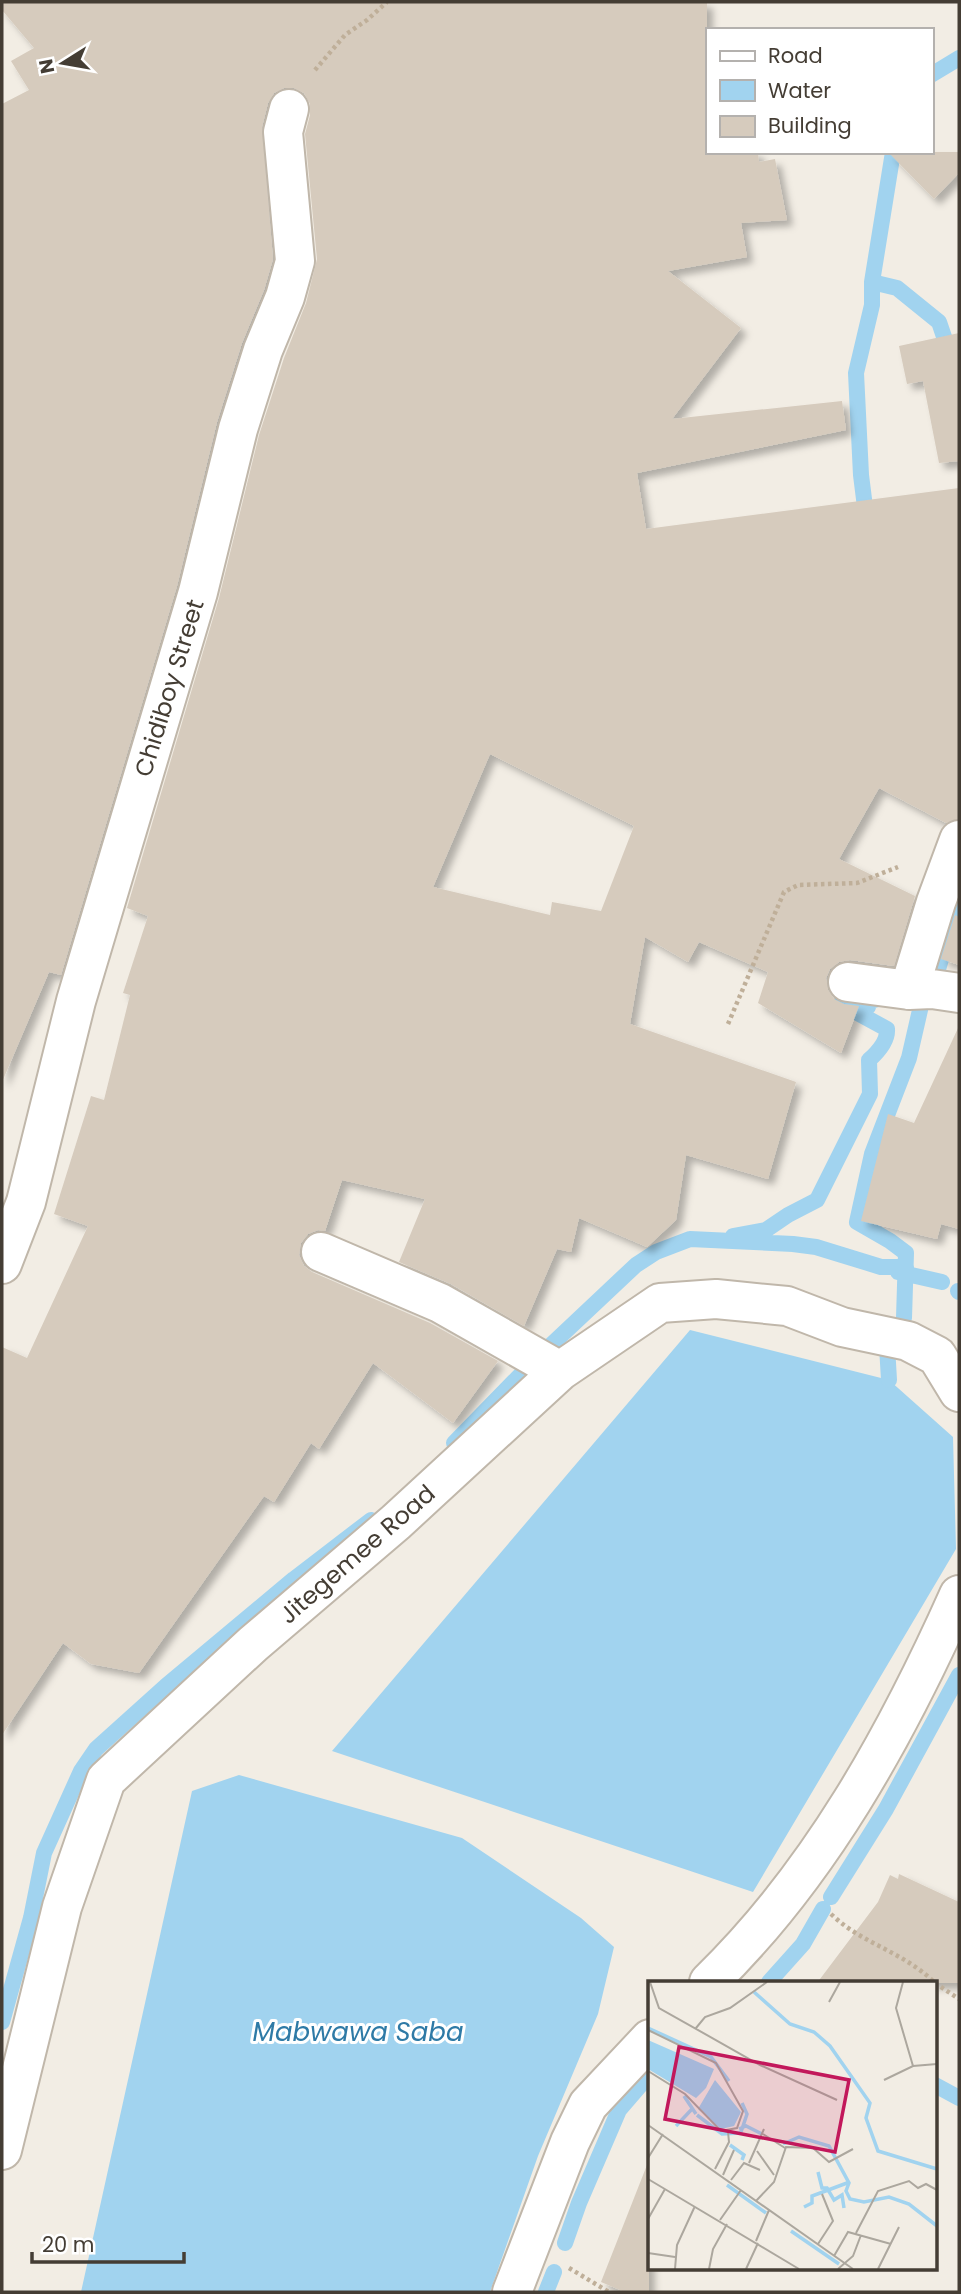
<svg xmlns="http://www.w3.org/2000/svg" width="961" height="2294" viewBox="0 0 961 2294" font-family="Poppins,sans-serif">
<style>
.water{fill:#a1d3ef}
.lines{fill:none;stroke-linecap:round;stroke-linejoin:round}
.stream{stroke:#a1d3ef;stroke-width:16}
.building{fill:#d6cbbd;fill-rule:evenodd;filter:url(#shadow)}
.minor-casing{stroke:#c0b7aa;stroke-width:42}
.path{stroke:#bfaf99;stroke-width:4.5;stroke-dasharray:3.5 3.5;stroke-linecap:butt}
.minor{stroke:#fff;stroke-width:38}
.labels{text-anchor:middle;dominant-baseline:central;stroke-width:6;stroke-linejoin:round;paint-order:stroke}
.street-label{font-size:24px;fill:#443d34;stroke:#fff}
.water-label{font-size:26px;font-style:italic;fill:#2e7aa6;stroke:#fff}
.inset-river{fill:none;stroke:#a1d3ef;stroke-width:3.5}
.inset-road{fill:none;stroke:#aca79e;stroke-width:2}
.view{fill:#c2185b;fill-opacity:0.15;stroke:#c2185b;stroke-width:3.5}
.inset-edge{fill:none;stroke:#443d34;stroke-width:3.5}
</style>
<defs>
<filter id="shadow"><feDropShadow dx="6" dy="6" stdDeviation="3.5" flood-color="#0004"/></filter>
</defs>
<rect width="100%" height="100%" fill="#f2ede4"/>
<!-- water -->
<path class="water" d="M 690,1330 L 889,1380 L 953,1437 L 956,1549 L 753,1892 L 332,1751 Z
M 239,1775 L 462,1838 L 581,1918 L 614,1947 L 598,2014 L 538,2156 L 490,2292 L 81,2292 L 192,1791 Z"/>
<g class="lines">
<!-- stream -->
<path class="stream" d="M 931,75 L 959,58
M 872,282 L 897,288 L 939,322 L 959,381
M 871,519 L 865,507 L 861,475 L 856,373 L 872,305 L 872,282 L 893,152
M 733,1236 L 766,1230 L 788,1215 L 817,1200 L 870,1094 L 869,1060 C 878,1052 888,1041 887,1029 L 841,1004 L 859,1005 L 864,1008 L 868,1007 L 866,1002 L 882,998
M 958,1291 L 959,1292
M 904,1318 L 906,1253 L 890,1241 L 857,1222 L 872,1154 L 909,1058 L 923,997 L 932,989 L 959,900
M 551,1345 L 636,1265 L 656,1252 L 690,1239 L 793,1244 L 816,1247 L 881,1267 L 906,1267 L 898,1272 L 942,1282
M 887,1346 L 889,1380
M 454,1443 L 531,1364
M 831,1897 L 886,1809 L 959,1675
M 769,1982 L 803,1944 L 823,1909
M 2,2022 L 31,1918 L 44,1853 L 81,1771 L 96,1749 L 166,1686 L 294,1579 L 371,1520
M 935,2085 L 959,2098
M 565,2243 L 579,2203 L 619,2110 L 650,2074
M 546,2292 L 554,2272"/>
</g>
<!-- building -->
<path class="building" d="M 2,2 L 707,2 L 707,152 L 758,152 L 759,162 L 775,159 L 787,220 L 741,223 L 747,257 L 668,271 L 741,328 L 672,419 L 842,401 L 846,430 L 637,473 L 646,529 L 959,488 L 959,819 L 946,823 L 879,788 L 839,859 L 915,896 L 894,966 L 850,960 L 839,962 L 830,969 L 826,978 L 828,990 L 834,999 L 844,1004 L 859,1006 L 841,1053 L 758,1003 L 768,972 L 699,942 L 688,962 L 645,937 L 630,1024 L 796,1082 L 768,1179 L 686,1155 L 676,1220 L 647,1247 L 579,1218 L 571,1252 L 557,1249 L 524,1326 L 451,1284 L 399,1262 L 425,1199 L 342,1180 L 325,1231 L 318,1230 L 308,1234 L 301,1243 L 299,1255 L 304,1266 L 312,1272 L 430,1323 L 498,1361 L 453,1423 L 373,1363 L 319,1449 L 311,1443 L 274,1502 L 264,1496 L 139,1673 L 91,1664 L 63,1643 L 2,1735 L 2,1347 L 27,1358 L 88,1226 L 54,1214 L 91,1096 L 104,1100 L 130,995 L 123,993 L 148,916 L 127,908 L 219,598 L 259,435 L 284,358 L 306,303 L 317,259 L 305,134 L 310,115 L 310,104 L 304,93 L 294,88 L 284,88 L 274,93 L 268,103 L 262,127 L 273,259 L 264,290 L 242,343 L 217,422 L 177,586 L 61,975 L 49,972 L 2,1082 L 2,104 L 29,90 L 11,61 L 34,48 L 2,10 ZM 490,754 L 634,826 L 601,911 L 552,902 L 550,915 L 433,887 Z
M 888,152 L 959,152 L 959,173 L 934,199 Z
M 959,333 L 959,461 L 939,463 L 923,381 L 907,384 L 899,346 Z
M 955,915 L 959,917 L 959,965 L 941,959 Z
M 959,1026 L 959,1229 L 941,1224 L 937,1239 L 861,1221 L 888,1114 L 914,1123 Z
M 899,1874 L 959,1902 L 959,1983 L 817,1983 L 878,1902 L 890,1875 L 898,1879 Z
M 647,2165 L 649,2165 L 649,2292 L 625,2292 L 601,2282 Z"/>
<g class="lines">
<!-- minor casing -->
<g class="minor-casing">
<path id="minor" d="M 848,982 L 909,990 L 932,989 L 959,993
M 909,990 L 936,902 L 959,840
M 321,1252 L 440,1303 L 560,1371
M 2,1264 L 26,1202 L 76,1001 L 198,592 L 238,429 L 263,350 L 285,297 L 295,261 L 283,132 L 289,109
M 709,1982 C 820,1874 896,1736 959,1595
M 2,2150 L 62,1907 L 106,1780 L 253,1644 L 396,1522 L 560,1371 L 660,1303 L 716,1299 L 787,1306 L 842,1327 L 908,1341 L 937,1356 L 959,1392
M 512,2292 L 570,2142 L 588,2105 L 650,2039"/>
</g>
<!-- path -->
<path class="path" d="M 315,70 L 345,35 L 367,20 L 387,2
M 728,1024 L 784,892 L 798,885 L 857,883 L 898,867
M 831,1914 C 862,1944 902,1951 934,1982
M 935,1983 L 959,1999
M 569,2268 L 609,2292"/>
<!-- minor -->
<use href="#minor" class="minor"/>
</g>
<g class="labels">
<!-- street labels -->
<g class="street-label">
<text transform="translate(169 688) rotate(-73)">Chidiboy Street</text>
<text transform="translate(357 1554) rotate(-41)">Jitegemee Road</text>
</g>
<!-- water labels -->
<g class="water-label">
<text x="358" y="2032">Mabwawa Saba</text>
</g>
</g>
<!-- overview -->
<g transform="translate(648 1981)">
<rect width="289" height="289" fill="#f2ede4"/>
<path d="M 0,59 L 66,88 L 58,107 L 48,117 L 0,88 ZM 67,99 L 93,131 L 86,145 L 73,148 L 50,128 Z" fill="#a1d3ef"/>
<path class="inset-river" d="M 106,11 L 142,43 L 166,51 L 182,65 L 222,122 L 218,137 L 230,170 L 289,188M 0,47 L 63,76 L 81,100M 36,115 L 48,133M 49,134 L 74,153 L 92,152M 28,145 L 44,128M 91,148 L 98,145 L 114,153M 93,151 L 99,133 L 94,122M 135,163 L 151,156 L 181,165 L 201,202 L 198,210 L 202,218 L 216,221 L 241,216 L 261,223 L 289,245M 82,164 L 96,174 L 94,179M 170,191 L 174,207 L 179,207 L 186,219 L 194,214 L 196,227M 79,204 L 118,232M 156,226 L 164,222 L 164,215 L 199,202M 143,250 L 191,283"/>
<path class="inset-road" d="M 2,1 L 11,27 L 112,84 L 189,119M 255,1 L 248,27 L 265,85M 181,21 L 192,1M 48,47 L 57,36 L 82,27 L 119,1M 0,49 L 68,82 L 95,130 L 89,147 L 73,150 L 37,113 L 0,90M 236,99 L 265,85 L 289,83M 0,144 L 205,288M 115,153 L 137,167M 109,170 L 126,194M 0,177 L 15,153M 101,182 L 116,148M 67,188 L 81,161 L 80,151M 75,194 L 86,169M 0,198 L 151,288M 83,199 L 96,182 L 112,189M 108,220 L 126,201 L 138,166 L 165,167 L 181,181 L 205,168M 0,238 L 17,208M 72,239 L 93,209M 208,252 L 230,210 L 261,200 L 270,207 L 278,203 L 289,209M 108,260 L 121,229M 170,263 L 185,240 L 174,213M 0,272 L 27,276M 186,275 L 200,251 L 243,263M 27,288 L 29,264 L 47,225M 61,288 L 65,268 L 79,243M 98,288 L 110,262M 190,288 L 205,275 L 213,254M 230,288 L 251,246"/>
<path class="view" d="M 31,66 L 201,99 L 187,171 L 17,138 Z"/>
<rect width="289" height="289" class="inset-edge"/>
</g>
<!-- border -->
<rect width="961" height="2294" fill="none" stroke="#443d34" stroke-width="7"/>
<!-- legend -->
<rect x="706" y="28" width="228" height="126" fill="#ffffff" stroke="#b4b1ae" stroke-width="2"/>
<rect x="720" y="51" width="35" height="10" fill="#ffffff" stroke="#b4b1ae" stroke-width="2"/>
<text x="768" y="63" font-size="21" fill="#443d34">Road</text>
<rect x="720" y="80" width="35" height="21" fill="#a1d3ef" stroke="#b4b1ae" stroke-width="2"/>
<text x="768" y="98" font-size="21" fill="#443d34">Water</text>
<rect x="720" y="116" width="35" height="21" fill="#d6cbbd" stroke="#b4b1ae" stroke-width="2"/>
<text x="768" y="133" font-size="21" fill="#443d34">Building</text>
<!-- north arrow -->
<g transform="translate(63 63) rotate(259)" stroke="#ffffff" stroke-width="5" paint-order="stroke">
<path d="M0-5L12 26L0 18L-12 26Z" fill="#443d34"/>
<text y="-10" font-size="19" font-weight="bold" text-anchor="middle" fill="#443d34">N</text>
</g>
<!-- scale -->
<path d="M32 2252v10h152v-10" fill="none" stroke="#443d34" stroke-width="3.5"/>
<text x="42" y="2252" font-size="21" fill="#443d34" stroke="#ffffff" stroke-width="5" paint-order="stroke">20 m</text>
</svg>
